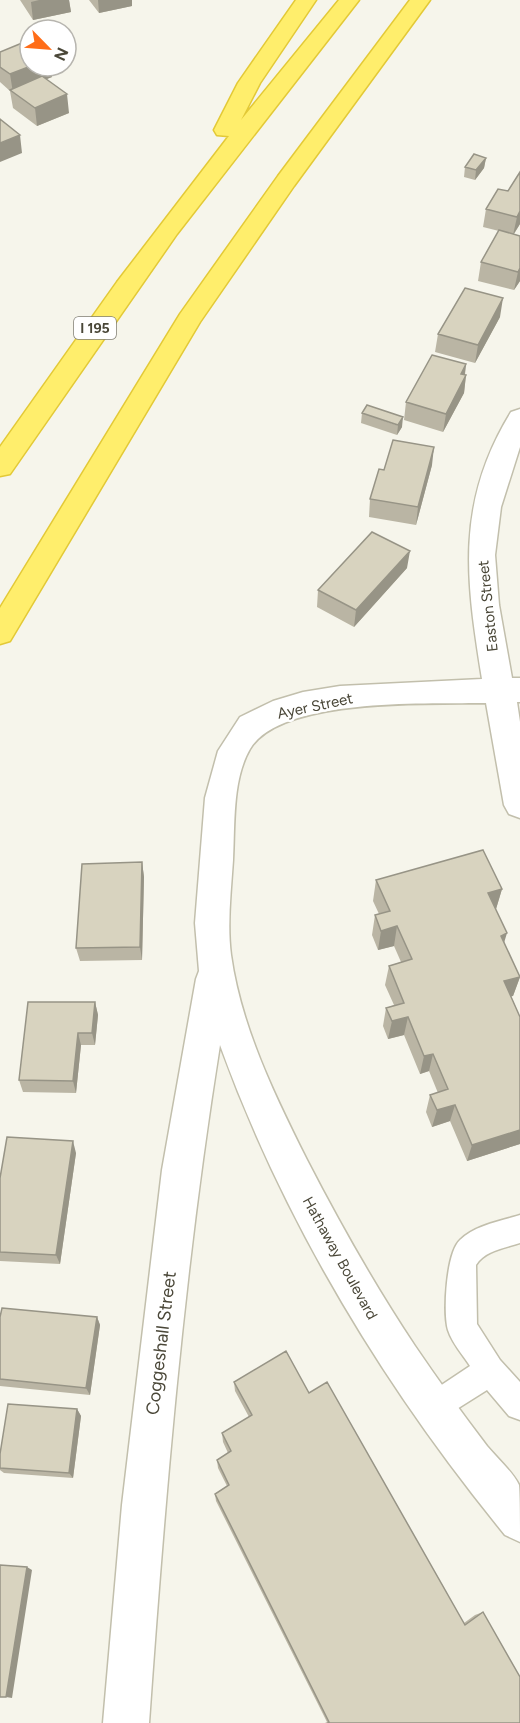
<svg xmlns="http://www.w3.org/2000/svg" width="520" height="1723" viewBox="0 0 520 1723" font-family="Figtree,sans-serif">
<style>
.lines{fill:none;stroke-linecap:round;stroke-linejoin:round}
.lane-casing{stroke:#c2bfac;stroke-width:3}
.street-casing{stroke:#c2bfac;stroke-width:3}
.highway-casing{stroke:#e3c937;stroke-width:3}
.lane{fill:#fff;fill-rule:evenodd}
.street{fill:#fff;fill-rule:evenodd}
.highway{fill:#ffee6c;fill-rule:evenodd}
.wall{fill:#bab5a4}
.shaded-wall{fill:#979486}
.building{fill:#d8d3bf;stroke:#979486;stroke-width:1.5}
.labels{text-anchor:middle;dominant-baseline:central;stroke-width:5;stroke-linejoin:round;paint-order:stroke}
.shield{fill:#fff;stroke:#807e74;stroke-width:1.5}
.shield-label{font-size:14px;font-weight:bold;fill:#4a4738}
.street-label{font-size:15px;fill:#4a4738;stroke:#fff}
.near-street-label{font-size:18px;fill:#4a4738;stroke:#fff}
</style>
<rect width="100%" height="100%" fill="#f6f5eb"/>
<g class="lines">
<!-- lane casing -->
<g class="lane-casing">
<path id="lane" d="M 520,1215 L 520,1243 C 505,1248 484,1251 476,1265 L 477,1324 L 500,1360 L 520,1382 L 520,1420 L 509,1416 L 487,1390 L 433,1424 L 422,1420 L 418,1409 L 422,1398 L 470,1366 C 463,1355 452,1343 448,1330 C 443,1313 446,1253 460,1240 C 475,1225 501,1221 520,1215 Z"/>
</g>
<!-- street casing -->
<g class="street-casing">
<path id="street" d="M 520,409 L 520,447 L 501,507 L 495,555 L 499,605 L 512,678 L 520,678 L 520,702 L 517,702 L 520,722 L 520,818 L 509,814 L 504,805 L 486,703 C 430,704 281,697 250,749 C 232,780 235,825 233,860 C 231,891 227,924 231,955 C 241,1027 275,1096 307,1160 C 340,1224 375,1286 415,1346 C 438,1380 462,1413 487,1446 C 497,1458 513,1472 519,1485 C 520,1496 520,1529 520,1542 L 505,1535 C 385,1388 285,1224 220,1045 C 184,1269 165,1496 149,1723 L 103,1723 L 122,1505 L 162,1170 L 196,979 L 199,971 L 195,923 L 205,798 L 218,751 L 240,717 L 273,701 L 303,692 L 340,686 L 482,679 C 466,580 455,503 511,412 Z"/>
</g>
<!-- highway casing -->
<g class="highway-casing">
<path id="highway" d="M 296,0 L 316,0 L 260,83 L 241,120 L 339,0 L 359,0 L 177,234 L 10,474 L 0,476 L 0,447 L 117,282 L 229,136 L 217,135 L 214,130 L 238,83 Z
M 410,0 L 430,0 L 294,186 L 200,322 L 10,641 L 0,644 L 0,608 L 180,314 L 278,176 Z"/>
</g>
<!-- lane -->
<use href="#lane" class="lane"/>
<!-- street -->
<use href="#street" class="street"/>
<!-- highway -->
<use href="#highway" class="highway"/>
</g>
<!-- wall -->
<path class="wall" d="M 20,0 L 69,0 L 71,12 L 33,20 Z
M 89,0 L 132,0 L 132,6 L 99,13 Z
M 0,52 L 52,77 L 46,79 L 69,113 L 37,126 L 13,108 L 10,91 L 0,82 Z
M 486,158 L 484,168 L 475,180 L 464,177 L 465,167 Z
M 520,172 L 520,224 L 514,234 L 520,236 L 520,281 L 514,290 L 478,281 L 481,262 L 499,231 L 483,227 L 486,209 L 508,191 Z
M 500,317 L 475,363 L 435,352 L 438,334 Z
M 466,364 L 465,375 L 466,375 L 464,393 L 443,432 L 404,420 L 406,402 Z
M 362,413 L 402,427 L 397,435 L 361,423 Z
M 432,465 L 416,525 L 369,517 L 370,499 L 384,470 Z
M 407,568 L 354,627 L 317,607 L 318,590 Z
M 142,862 L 144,877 L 142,960 L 80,961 L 76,948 Z
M 376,880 L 502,889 L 496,909 L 504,943 L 520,977 L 513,996 L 511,996 L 520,1017 L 520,1144 L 467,1161 L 450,1121 L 432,1127 L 426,1112 L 430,1095 L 438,1093 L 429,1071 L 420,1074 L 404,1035 L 388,1039 L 383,1026 L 386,1008 L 394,1005 L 385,985 L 389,966 L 401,962 L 394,946 L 378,950 L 372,935 L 375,915 L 379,914 L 373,901 Z
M 95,1002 L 98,1015 L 95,1045 L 81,1045 L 76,1093 L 23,1092 L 19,1080 Z
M 76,1153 L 60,1264 L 0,1261 L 0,1178 Z
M 0,1317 L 97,1317 L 100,1325 L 90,1395 L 0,1386 Z
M 234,1382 L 309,1393 L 464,1623 L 475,1615 L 483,1612 L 520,1723 L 325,1723 L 327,1722 L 216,1501 L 215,1494 L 227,1486 L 218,1468 L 217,1460 L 228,1453 L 223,1442 L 222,1433 L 249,1417 L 235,1391 Z
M 77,1409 L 81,1416 L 73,1478 L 4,1473 L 0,1470 L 0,1454 Z"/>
<!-- shaded-wall -->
<path class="shaded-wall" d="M 39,0 L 69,0 L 71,12 L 33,20 L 31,2 Z
M 98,0 L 132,0 L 132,6 L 99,13 Z
M 31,66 L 50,66 L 52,77 L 13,93 L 10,74 Z
M 67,94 L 69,113 L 37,126 L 35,108 Z
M 20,135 L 22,153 L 0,162 L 0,143 Z
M 486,158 L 484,168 L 475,180 L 476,170 Z
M 520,211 L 520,224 L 513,235 L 517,217 Z
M 520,268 L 520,281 L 514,290 L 518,272 Z
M 503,298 L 500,317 L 475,363 L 478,345 Z
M 466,364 L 464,380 L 466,375 L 464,393 L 443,432 L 446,414 L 461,374 Z
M 403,417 L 402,427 L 397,435 L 398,425 Z
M 434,447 L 432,465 L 416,525 L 418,507 Z
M 410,551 L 407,568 L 354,627 L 356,610 Z
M 142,862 L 144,877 L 142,960 L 140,947 Z
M 502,889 L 496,909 L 488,893 Z
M 397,926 L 394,946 L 378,950 L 381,931 Z
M 507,933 L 501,953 L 501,936 Z
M 520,977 L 513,996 L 497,1000 L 504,981 Z
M 95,1002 L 98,1015 L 95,1045 L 92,1033 Z
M 408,1017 L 404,1035 L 388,1039 L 392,1021 Z
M 78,1033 L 81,1045 L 76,1093 L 73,1081 Z
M 433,1054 L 429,1071 L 420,1074 L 424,1056 Z
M 455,1105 L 450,1121 L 432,1127 L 437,1110 Z
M 520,1130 L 520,1144 L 467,1161 L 472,1145 Z
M 73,1141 L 76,1153 L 60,1264 L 56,1255 Z
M 97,1317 L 100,1325 L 90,1395 L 86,1388 Z
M 77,1409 L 81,1416 L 73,1478 L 69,1473 Z
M 27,1567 L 32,1570 L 12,1698 L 6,1697 Z"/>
<!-- building -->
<path class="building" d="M 27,41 L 30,44 L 30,66 L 31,66 L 10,74 L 0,67 L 0,52 Z
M 42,76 L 67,94 L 35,108 L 10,90 Z
M 0,119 L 20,135 L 0,143 Z
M 474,154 L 486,158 L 476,170 L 465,167 Z
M 520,172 L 520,211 L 517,217 L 486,209 L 498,189 L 508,191 Z
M 499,230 L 520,236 L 520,268 L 518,272 L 481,262 Z
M 465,288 L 503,298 L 478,345 L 438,334 Z
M 432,355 L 466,364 L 461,374 L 466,375 L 446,414 L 406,402 Z
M 367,405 L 403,417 L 398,425 L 362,413 Z
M 393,440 L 434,447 L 418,507 L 370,499 L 379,469 L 384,470 Z
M 372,532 L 410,551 L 356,610 L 318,590 Z
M 483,850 L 502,889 L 488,893 L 507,933 L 501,936 L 520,977 L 504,981 L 520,1017 L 520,1130 L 472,1145 L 455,1105 L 437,1110 L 430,1095 L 448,1089 L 433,1054 L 424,1056 L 408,1017 L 392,1021 L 386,1008 L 404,1003 L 389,966 L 412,959 L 397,926 L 381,931 L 375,915 L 390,911 L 376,880 Z
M 142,862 L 140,947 L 76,948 L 82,864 Z
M 28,1002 L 95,1002 L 92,1033 L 78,1033 L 73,1081 L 19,1080 Z
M 7,1137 L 73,1141 L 56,1255 L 0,1252 L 0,1178 Z
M 2,1308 L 97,1317 L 86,1388 L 0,1379 L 0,1317 Z
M 286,1351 L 309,1393 L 327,1382 L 465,1625 L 483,1612 L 520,1677 L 520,1723 L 328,1723 L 329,1722 L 215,1494 L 229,1485 L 217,1460 L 231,1451 L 222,1433 L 252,1415 L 234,1382 Z
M 8,1404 L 77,1409 L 69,1473 L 0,1468 L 0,1454 Z
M 0,1565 L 27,1567 L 6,1697 L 0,1697 Z"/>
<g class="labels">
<!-- shield labels -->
<rect class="shield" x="74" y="317" width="42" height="22" rx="4.5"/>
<g class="shield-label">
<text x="95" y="328">I 195</text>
</g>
<!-- street labels -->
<g class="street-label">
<text transform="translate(488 606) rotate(-96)">Easton Street</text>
<text transform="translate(315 706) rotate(-12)">Ayer Street</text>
<text transform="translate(340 1258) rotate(61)">Hathaway Boulevard</text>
</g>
<!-- near-street labels -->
<g class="near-street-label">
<text transform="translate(161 1343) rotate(-83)">Coggeshall Street</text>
</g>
</g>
<!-- north arrow -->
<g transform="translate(48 48) rotate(115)"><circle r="28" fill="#ffffff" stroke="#b7b5af" stroke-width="1.5"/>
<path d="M0-4.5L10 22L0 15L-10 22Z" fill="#ff6d18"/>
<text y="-9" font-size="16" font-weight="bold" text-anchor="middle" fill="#4a4738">N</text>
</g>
</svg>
